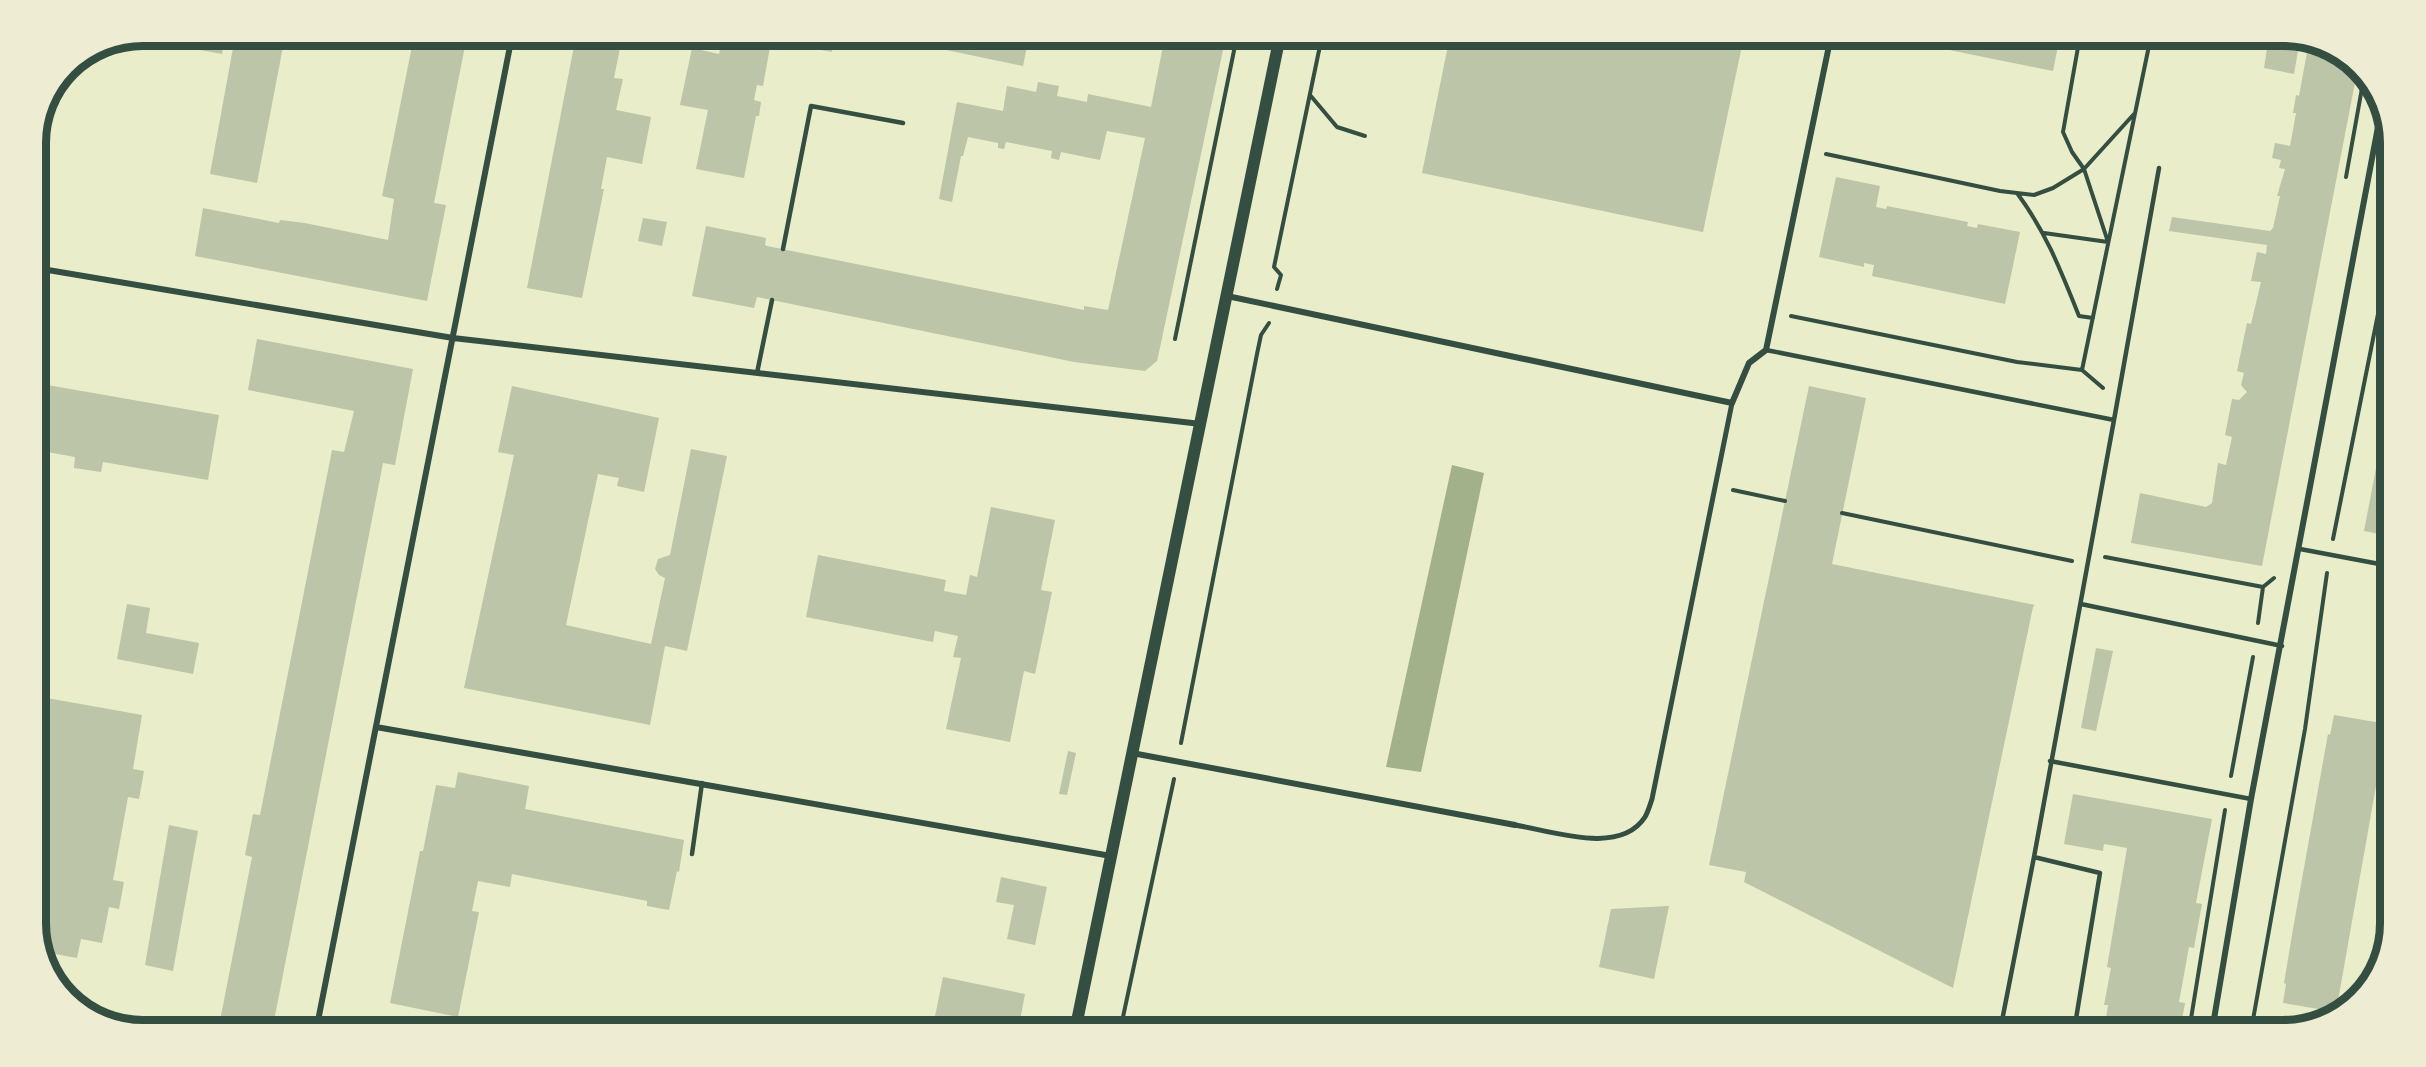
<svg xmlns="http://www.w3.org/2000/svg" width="2426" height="1067" viewBox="0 0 2426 1067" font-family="'Libre Baskerville',serif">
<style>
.water{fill:#a3b18a}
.building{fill:#bcc5a7}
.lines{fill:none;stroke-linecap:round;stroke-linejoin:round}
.path{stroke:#344e41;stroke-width:4}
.service{stroke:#344e41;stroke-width:4.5}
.pedestrian{stroke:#344e41;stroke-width:5}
.minor{stroke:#344e41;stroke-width:6}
.secondary{stroke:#344e41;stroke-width:12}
.rim{fill:none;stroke:#344e41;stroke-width:8}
</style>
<rect width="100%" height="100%" fill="#e9edc9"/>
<!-- water -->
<path class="water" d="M 1452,465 L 1484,473 L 1421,772 L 1386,767 Z"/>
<!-- building -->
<path class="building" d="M 144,36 L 285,36 L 257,183 L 210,174 L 233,48 L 223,47 L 222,54 L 135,38 Z
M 414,36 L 467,36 L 434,203 L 446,205 L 427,301 L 195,256 L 203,208 L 279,223 L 280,220 L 305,223 L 388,240 L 394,199 L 382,196 Z
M 576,36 L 645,36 L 643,47 L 621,43 L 614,78 L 623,79 L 616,110 L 651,117 L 642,164 L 607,157 L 601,189 L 604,189 L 582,298 L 527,288 Z
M 723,36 L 772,36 L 763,86 L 757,85 L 754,100 L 761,102 L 759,116 L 756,116 L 744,178 L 696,169 L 708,110 L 680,105 L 692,48 L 719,54 Z
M 801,36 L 834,36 L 832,52 L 799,46 Z
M 879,36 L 1026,36 L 1029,37 L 1023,66 Z
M 1165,36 L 1226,36 L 1158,357 L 1157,361 L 1145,371 L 1074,362 L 757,297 L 754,308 L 692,296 L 706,226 L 766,238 L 765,245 L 767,246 L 1084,310 L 1084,306 L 1108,310 L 1145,138 L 1107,131 L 1100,160 L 1061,152 L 1059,160 L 1051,158 L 1052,151 L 1006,142 L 1004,149 L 998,148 L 998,143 L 968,137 L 963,156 L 961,156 L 952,202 L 939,199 L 957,102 L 1003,111 L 1007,86 L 1036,92 L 1038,82 L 1059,86 L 1057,96 L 1087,102 L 1088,94 L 1151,107 Z
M 1450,36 L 1744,36 L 1703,232 L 1422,173 Z
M 1922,36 L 2060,36 L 2053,71 L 1920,44 Z
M 2269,36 L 2282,36 L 2324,44 L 2357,72 L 2262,566 L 2131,543 L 2140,493 L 2206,507 L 2212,503 L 2218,463 L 2226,465 L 2232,437 L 2225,435 L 2232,399 L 2239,400 L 2247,392 L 2241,385 L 2244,373 L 2237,371 L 2247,323 L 2251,324 L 2261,282 L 2251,281 L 2257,252 L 2266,254 L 2267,245 L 2169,231 L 2172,217 L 2270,231 L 2273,228 L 2280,196 L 2277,196 L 2285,169 L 2279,168 L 2281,160 L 2272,158 L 2275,143 L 2290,146 L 2296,113 L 2293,113 L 2296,95 L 2299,96 L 2308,47 L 2299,45 L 2294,74 L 2264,68 Z
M 45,118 L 41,143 L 36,143 L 36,137 Z
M 1836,177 L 1880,186 L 1876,207 L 1886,209 L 1887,206 L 1968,222 L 1967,226 L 1977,228 L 1978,224 L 2020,232 L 2005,304 L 1872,276 L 1874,265 L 1864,263 L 1864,267 L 1819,257 Z
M 643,218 L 667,222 L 662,246 L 638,241 Z
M 257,339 L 413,369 L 395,465 L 383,463 L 272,1031 L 218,1031 L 252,857 L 245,855 L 253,814 L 260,815 L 332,450 L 344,452 L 354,411 L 248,390 Z
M 36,383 L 219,415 L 208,480 L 103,462 L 101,472 L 74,468 L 75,457 L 36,450 Z
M 512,386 L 659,418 L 644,492 L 617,486 L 619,478 L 598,474 L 566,625 L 651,644 L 665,578 L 659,575 L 655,569 L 658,559 L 670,555 L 691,449 L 727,456 L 687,651 L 665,646 L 650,725 L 464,688 L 514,455 L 498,452 Z
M 1809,386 L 1866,398 L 1832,564 L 2035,605 L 2033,607 L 1953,988 L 1744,882 L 1746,872 L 1709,865 Z
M 2389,400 L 2390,401 L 2390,536 L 2364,531 Z
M 991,507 L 1055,520 L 1041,590 L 1052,592 L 1035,674 L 1024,671 L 1010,742 L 946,729 L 961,658 L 953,657 L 958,636 L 935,631 L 933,642 L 806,617 L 818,555 L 946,580 L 944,591 L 966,595 L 970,575 L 977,577 Z
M 127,604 L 150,608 L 146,633 L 199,643 L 193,674 L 117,659 Z
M 2096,648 L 2113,651 L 2096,731 L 2081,728 Z
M 36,696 L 142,715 L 133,769 L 144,771 L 139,799 L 128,797 L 113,880 L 124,882 L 119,909 L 109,907 L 102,943 L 81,939 L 77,958 L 44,952 L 36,930 Z
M 2334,715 L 2387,724 L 2336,1012 L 2283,1003 L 2286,984 L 2284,983 L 2293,929 L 2328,734 L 2330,735 Z
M 1068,751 L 1076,753 L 1067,795 L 1059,794 Z
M 458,772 L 529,786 L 525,809 L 684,840 L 679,872 L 677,871 L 669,910 L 647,906 L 647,901 L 512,874 L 510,887 L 478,881 L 472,911 L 479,912 L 458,1017 L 390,1003 L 420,851 L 423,851 L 436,785 L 455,788 Z
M 2073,794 L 2212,819 L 2196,903 L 2202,904 L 2194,948 L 2189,947 L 2179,1002 L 2185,1003 L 2180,1031 L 2104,1031 L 2108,1005 L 2104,1005 L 2111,968 L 2107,967 L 2127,848 L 2104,844 L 2103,851 L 2064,844 Z
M 169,825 L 198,831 L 173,971 L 145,965 Z
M 1001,877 L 1047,887 L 1035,945 L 1007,939 L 1014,905 L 996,902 Z
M 1669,906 L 1654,979 L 1599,967 L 1611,909 Z
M 943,977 L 1025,994 L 1018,1031 L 932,1031 Z"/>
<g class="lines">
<!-- path -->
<path class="path" d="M 1310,95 L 1337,127 L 1365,136
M 1826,154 L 2000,191 L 2034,195 L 2053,188 L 2084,169 L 2134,114
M 2346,177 L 2364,77
M 2017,193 C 2046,232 2061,271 2079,316 L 2093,318
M 2044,233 L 2108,242 L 2084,169 L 2072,152 L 2063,132 L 2080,36
M 1277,289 L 1281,275 L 1274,267 L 1322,36
M 1791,316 L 2017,362 L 2082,370
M 1175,339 L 1237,36
M 2103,388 L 2082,370 L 2151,36
M 1733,490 L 1785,501
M 1842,513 L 2072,561
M 2333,539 L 2390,254
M 2105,557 L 2263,587
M 2258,623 L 2263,587 L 2274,578
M 1181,743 L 1257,354 L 1261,335 L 1269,323
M 2231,776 L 2253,657
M 1120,1031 L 1174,779
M 2189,1031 L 2225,810
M 2251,1031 L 2305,729 L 2327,573"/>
<!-- service -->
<path class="service" d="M 783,249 L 811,106 L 903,123
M 1766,350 L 2114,420 L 2034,857 L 2100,873 L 2074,1031
M 757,373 L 772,300
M 2114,420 L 2159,168
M 2300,549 L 2390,566
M 2081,604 L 2282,646
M 2050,761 L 2251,799
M 692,854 L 702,783
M 2000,1031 L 2034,857"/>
<!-- pedestrian -->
<path class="pedestrian" d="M 1515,825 C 1552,831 1620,856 1645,817 C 1648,812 1650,805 1652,799 L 1732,403"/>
<!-- minor -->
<path class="minor" d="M 36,268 L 453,338 L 1201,424
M 1227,296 L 1732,403 L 1749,363 L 1766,350 L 1831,36
M 376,727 L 1111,856
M 1132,753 L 1515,825
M 316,1031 L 512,36
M 2212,1031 L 2251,799 L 2381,111"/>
<!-- secondary -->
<path class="secondary" d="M 1075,1031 L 1280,36"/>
</g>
<!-- crop -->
<path d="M0 0H2426V1067H0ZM143 46H2283A97 97 0 0 1 2380 143V923A97 97 0 0 1 2283 1020H143A97 97 0 0 1 46 923V143A97 97 0 0 1 143 46Z" fill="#eeecd3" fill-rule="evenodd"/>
<path class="rim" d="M143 46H2283A97 97 0 0 1 2380 143V923A97 97 0 0 1 2283 1020H143A97 97 0 0 1 46 923V143A97 97 0 0 1 143 46Z"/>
</svg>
